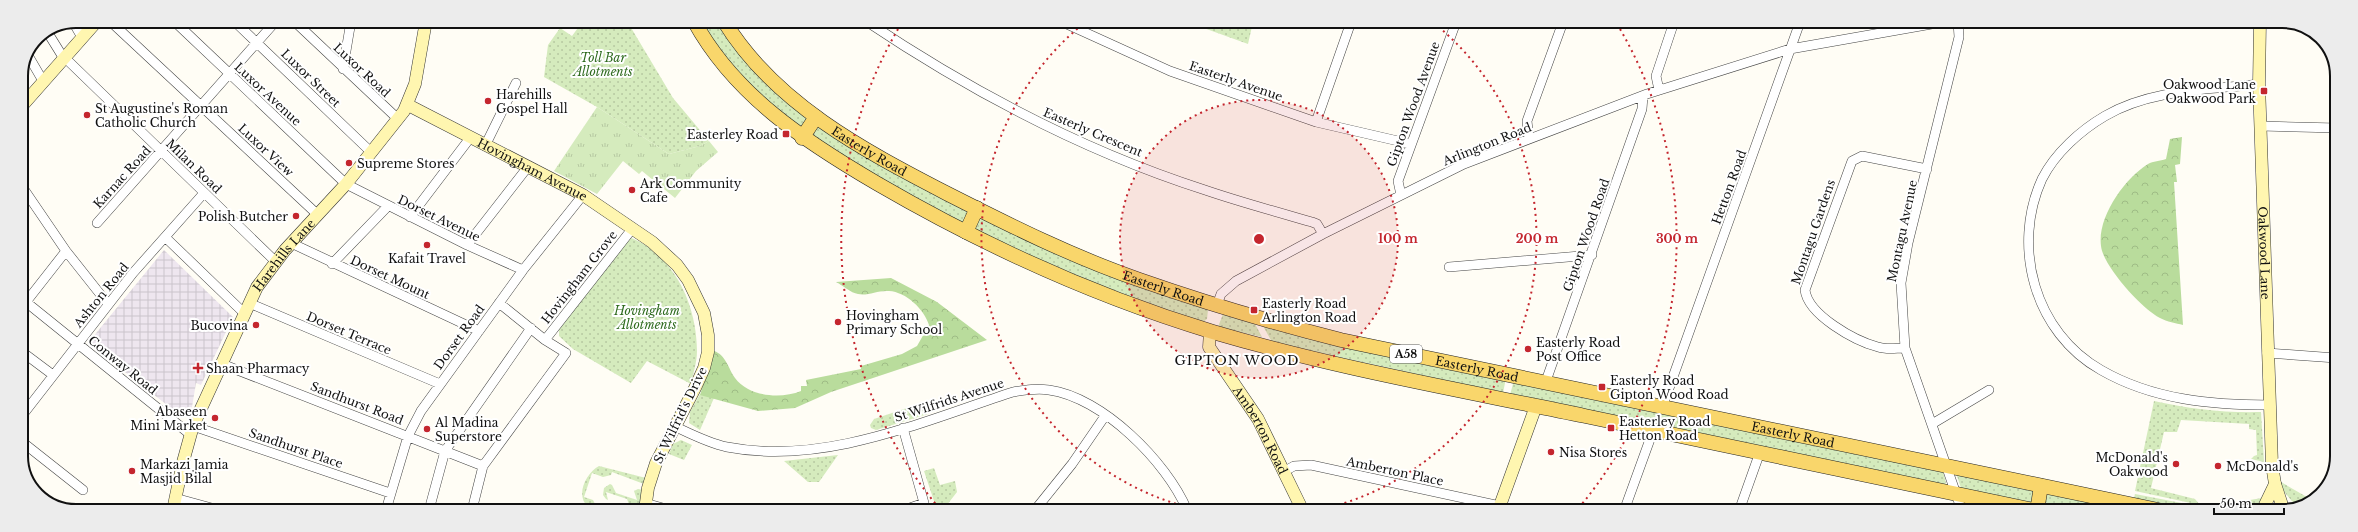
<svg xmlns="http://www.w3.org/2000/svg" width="2358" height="532" viewBox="0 0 2358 532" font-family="'Libre Baskerville',serif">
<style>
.industrial{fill:url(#industrial-grid)}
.grass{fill:url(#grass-dots)}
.forest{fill:url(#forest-crowns)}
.park{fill:url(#park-tufts)}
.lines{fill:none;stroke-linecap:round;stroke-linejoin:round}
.street-casing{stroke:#444;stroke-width:10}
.secondary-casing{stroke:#333;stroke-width:13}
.primary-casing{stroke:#222;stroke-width:15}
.street{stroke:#fff;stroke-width:9}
.secondary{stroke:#fff6b0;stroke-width:12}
.primary{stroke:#f9d66b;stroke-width:14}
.ring{fill:none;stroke:#c4262e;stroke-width:2;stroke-dasharray:2 4}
.poi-dot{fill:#c4262e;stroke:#fff;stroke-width:1.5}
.labels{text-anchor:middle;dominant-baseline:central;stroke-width:4;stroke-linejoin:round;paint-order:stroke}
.shield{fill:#fff;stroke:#585858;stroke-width:1}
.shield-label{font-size:11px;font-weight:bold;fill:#111}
.park-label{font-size:12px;font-style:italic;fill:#2f6b1f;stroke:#fff}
.street-label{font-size:12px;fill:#111;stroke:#fff}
.poi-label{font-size:12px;fill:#111;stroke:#fff;text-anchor:start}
.neighbourhood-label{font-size:13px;letter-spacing:1px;fill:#111;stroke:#fff}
.rim{fill:none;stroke:#111;stroke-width:2}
.centre{fill:#c4262e;stroke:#fff;stroke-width:2}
.ring-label{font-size:12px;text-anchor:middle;font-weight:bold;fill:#c4262e;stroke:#fff;stroke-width:4;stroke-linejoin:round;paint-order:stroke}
</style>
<defs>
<pattern id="industrial-grid" width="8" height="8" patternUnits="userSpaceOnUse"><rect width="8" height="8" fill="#eee6ef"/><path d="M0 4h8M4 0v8" fill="none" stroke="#cbc4cc"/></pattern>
<pattern id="grass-dots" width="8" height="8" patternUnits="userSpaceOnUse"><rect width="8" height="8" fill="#d5ebbd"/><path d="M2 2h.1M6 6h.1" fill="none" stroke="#b6c8a1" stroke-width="1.8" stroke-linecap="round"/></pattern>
<pattern id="forest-crowns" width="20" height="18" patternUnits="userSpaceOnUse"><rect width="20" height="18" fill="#b9dc9c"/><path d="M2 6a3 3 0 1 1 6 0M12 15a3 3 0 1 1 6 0" fill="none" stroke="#9ebc85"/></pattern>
<pattern id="park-tufts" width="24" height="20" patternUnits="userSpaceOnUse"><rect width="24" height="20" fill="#d5ebbd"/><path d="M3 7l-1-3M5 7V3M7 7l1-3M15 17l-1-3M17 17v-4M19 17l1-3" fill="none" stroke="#b6c8a1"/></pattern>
</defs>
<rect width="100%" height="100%" fill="#fffdf5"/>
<!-- industrial -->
<path class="industrial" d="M 164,250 L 233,317 L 201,385 L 196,383 L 192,407 L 181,416 L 88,343 Z"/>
<!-- grass -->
<path class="grass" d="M 583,21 L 627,21 L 673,98 L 709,141 L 700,146 L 669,154 L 597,107 L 544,77 L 548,45 L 560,28 L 572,36 Z
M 699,21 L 716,21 L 726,36 L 808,118 L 802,128 L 747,85 Z
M 1187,22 L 1253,22 L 1248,44 Z
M 816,125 L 969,211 L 963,223 L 936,210 L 811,137 Z
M 979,217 L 1208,310 L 1207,319 L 1203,322 C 1124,296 1049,265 975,230 Z
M 629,237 C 674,254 697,305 697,351 C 697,362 693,374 691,384 L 647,361 L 631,383 L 573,349 L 559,336 L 559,328 Z
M 1223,314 L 1254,322 L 1262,337 L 1218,327 Z
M 1263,326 L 1506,378 L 1503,393 L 1272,342 Z
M 1514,380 L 1943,471 L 1946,483 L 1944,486 L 1510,395 Z
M 700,394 L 714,398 L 700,430 L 689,423 L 690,412 Z
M 2154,401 C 2190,409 2224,413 2261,412 L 2264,462 L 2251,459 L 2254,456 L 2257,455 L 2256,430 L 2249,429 L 2249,424 L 2181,420 L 2177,432 L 2164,432 L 2151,488 L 2195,499 L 2200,505 L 2135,491 Z
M 922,403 L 928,406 L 930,410 L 928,414 L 876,430 L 871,428 L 870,425 L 874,419 Z
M 681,440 L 692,445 L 684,460 L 669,454 L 673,444 Z
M 838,455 L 819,482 L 808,482 L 784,461 Z
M 599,466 L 646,478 L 644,484 L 612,472 L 611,475 L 603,477 L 592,473 L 584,497 L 593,500 L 597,508 L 603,510 L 588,507 C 575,495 586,473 599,466 Z
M 934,468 L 940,485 L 955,481 L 957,492 L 943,510 L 937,510 L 924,471 Z
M 1958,474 L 2034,491 L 2034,500 L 2031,503 L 1961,488 L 1957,476 Z
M 2281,482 L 2312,500 L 2296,506 L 2281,488 Z
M 610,484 L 612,485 L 616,493 L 637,500 L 634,491 L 638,489 L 643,490 L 639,507 L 630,507 L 627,499 L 606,492 L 608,500 L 606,499 L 603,495 L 604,488 Z
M 2049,494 L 2138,511 L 2068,511 L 2047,506 L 2045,496 Z
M 2135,494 L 2202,507 L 2201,511 L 2134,498 Z
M 2262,498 L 2253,511 L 2234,511 L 2244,501 Z"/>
<!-- forest -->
<path class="forest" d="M 2182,137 L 2180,164 L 2175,165 L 2177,182 L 2174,182 L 2183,325 C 2176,323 2167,322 2160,318 C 2142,309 2103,266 2101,246 C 2097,217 2125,178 2148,164 C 2153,161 2160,161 2166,159 L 2170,139 Z
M 891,278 L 937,302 L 987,340 L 831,392 L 795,408 L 758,411 L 700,395 L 714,351 C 726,355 728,368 735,378 C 749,397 781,399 801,391 L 801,386 L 807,386 L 806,380 L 861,369 L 861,366 L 902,354 L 917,346 L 929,325 C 924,309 906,292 889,291 C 878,290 868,296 858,294 C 851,293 842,285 836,282 Z"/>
<!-- park -->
<path class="park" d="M 597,107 L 669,154 L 700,146 L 709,141 L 718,152 L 696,171 L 675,198 L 642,171 L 639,174 L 623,161 L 597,194 L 554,171 Z"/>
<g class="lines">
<!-- street casing -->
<g class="street-casing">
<path id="street" d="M 110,21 L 318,215
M 174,21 L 346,184 L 467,245 L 523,270
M 234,21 L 372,153
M 294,21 L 398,119
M 866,21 C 969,90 1086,152 1205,190 C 1240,202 1277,212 1312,222 L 1317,224 L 1323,234
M 1060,21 L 1170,71 L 1316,122 L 1411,144
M 73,22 L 80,34
M 1958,22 L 1959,37 L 1908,243 L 1901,283 L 1905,348 L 1962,511
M 48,33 L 61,54 L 275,261
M 29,57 L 43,81
M 343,69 L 351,21
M 2259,84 C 2208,90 2151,89 2105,116 C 2081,130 2055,153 2042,179 C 2011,247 2035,333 2101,370 C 2153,400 2212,405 2270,405
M 1659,90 L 1656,76 L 1674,22
M 1316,122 L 1351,22
M 2261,126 L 2337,128
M 1529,139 L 1527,121 L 1563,22
M 485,146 L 516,83
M 21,185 L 66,251 L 108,304
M 1401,195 L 1398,181 L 1456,22
M 410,217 L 470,138
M 97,223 L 276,21
M 165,237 L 245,314
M 291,243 L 479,331
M 467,245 L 527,168
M 332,264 L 388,206
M 1449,267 L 1592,255
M 21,298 L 191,435
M 26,302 L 66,251
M 249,303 L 440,384
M 1217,305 L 1221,294 L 1236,281 L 1323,234 L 1464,164 L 1647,94 L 1790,49 L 1943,22
M 545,340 L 632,229
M 1905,348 C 1896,348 1887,350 1878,347 C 1855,341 1808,315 1805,290 L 1852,161 L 1862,156 L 1927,169
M 21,351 L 53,375
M 2267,353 L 2336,358
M 222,364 L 483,466
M 1546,381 L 1642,109 L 1643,96
M 1663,405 L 1800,22
M 21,417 L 133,273 L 204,193
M 1932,424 L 1989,390
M 193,426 L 390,493
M 674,426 C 691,434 708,443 727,447 C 824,466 923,421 1013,392 C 1025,390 1036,388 1049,390 C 1102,397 1167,462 1187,510
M 903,428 L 924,503 L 904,510
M 21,441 L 83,490
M 1285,471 L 1294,466 L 1311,465 L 1500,506
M 175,498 L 219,510
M 645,503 L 670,510
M 386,510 L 408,436 L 421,411 L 523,270 L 583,195
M 429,510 L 445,451 L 531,328
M 472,510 L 483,466 L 566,353 L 545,340 L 499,303
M 1035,510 L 1072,464 L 1105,416
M 1624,511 L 1653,431
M 1739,511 L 1760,452"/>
</g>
<!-- secondary casing -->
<g class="secondary-casing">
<g id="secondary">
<path id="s1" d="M 2260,22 L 2259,84 L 2272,465 L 2275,484 L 2284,511"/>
<path id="s2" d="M 408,105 L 583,195 L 652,242 L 677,265 L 688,280 L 704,313 L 708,335 L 708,352 L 704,368 L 695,388 L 656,463 L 648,488 L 645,510"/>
<path d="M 21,107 L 97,21"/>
<path id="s3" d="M 1210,331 L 1209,347 L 1258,419 L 1303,511"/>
<path id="s4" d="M 173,510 L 183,462 L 193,426 L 257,287 L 285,250 L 346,184 L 404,111 L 415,84 L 426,21"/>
<path d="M 1498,511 L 1536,406"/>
<path d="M 2262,511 L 2275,484"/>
</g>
</g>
<!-- primary casing -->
<g class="primary-casing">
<g id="primary">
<path d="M 694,21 C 735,96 806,142 878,184 C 983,245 1097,297 1213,332 C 1335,368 1461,390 1585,416 C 1736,449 1887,480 2038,511"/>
<path id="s5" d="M 724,21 C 774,103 863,150 946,193 C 1009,225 1073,257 1140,280 C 1206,303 1273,323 1341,340 L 2163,511"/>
<path d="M 802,138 L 816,117"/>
<path d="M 966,232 L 977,208"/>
<path d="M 2037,511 L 2041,486"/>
</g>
</g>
<!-- street -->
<use href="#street" class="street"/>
<!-- secondary -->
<use href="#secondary" class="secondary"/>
<!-- primary -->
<use href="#primary" class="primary"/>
</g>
<!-- distance rings -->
<circle cx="1259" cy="239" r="139" fill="#c4262e" fill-opacity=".12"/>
<g class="ring">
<circle cx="1259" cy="239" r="139"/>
<path d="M1199 510A278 278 0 0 1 1084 23M1434 23A278 278 0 0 1 1319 510"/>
<path d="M939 508A418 418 0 0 1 901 24M1617 24A418 418 0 0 1 1577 510"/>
</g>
<!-- markers -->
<g class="poi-dot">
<rect x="2260" y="87" width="8" height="8" rx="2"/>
<circle cx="488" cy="101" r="4"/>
<circle cx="87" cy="115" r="4"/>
<rect x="782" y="130" width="8" height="8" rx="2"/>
<circle cx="349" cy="163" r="4"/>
<circle cx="632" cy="190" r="4"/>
<circle cx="296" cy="216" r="4"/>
<circle cx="427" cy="245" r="4"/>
<rect x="1250" y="306" width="8" height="8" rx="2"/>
<circle cx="838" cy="322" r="4"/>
<circle cx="256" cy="325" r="4"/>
<circle cx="1528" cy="349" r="4"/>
<path d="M196 362h4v4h4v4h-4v4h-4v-4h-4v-4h4z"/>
<rect x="1598" y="383" width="8" height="8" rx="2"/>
<circle cx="215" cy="418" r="4"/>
<rect x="1607" y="424" width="8" height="8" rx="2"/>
<circle cx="427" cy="429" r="4"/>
<circle cx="1551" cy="452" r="4"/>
<circle cx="2176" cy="464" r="4"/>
<circle cx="2218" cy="466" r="4"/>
<circle cx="132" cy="471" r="4"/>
</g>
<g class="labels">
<!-- shield labels -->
<rect class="shield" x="1390" y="345" width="32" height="18" rx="3"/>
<g class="shield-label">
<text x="1406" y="354">A58</text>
</g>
<!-- park labels -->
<g class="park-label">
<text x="603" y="57">Toll Bar<tspan x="603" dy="14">Allotments</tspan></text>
<text x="647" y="310">Hovingham<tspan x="647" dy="14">Allotments</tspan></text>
</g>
<!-- street labels -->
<g class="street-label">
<text transform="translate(362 70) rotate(43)">Luxor Road</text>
<text transform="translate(311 78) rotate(44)">Luxor Street</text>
<text transform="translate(1236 81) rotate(19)">Easterly Avenue</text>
<text transform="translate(268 94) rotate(43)">Luxor Avenue</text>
<text transform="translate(1413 104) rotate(-70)">Gipton Wood Avenue</text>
<text transform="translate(1093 132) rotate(23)">Easterly Crescent</text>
<text transform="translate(1487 144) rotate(-22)">Arlington Road</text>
<text transform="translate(266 150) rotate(43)">Luxor View</text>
<text stroke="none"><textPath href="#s5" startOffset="197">Easterly Road</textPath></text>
<text transform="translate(194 166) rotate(44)">Milan Road</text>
<text stroke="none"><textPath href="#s2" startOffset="140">Hovingham Avenue</textPath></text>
<text transform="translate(122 177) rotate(-48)">Karnac Road</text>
<text transform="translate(1729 187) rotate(-70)">Hetton Road</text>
<text transform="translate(439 218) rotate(26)">Dorset Avenue</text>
<text transform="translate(1902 231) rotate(-78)">Montagu Avenue</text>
<text transform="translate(1813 232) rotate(-71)">Montagu Gardens</text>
<text transform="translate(1586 235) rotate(-71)">Gipton Wood Road</text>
<text stroke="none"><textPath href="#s1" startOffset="231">Oakwood Lane</textPath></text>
<text stroke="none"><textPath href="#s4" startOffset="281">Harehills Lane</textPath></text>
<text transform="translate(390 277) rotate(25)">Dorset Mount</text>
<text transform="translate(579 277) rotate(-52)">Hovingham Grove</text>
<text stroke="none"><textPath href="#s5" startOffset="522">Easterly Road</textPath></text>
<text transform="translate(101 295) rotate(-51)">Ashton Road</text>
<text transform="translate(349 333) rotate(23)">Dorset Terrace</text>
<text transform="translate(459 337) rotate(-54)">Dorset Road</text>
<text transform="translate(123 365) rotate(39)">Conway Road</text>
<text stroke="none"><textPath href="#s5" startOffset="846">Easterly Road</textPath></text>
<text transform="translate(949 400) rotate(-18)">St Wilfrids Avenue</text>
<text transform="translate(357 403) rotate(21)">Sandhurst Road</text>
<text transform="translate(680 415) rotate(-64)">St Wilfrid's Drive</text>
<text stroke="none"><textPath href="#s3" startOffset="114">Amberton Road</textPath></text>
<text stroke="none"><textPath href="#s5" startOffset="1169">Easterly Road</textPath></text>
<text transform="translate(296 448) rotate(19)">Sandhurst Place</text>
<text transform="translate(1395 471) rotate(12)">Amberton Place</text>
</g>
<!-- poi labels -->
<g class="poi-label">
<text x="2256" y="84" text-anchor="end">Oakwood Lane<tspan x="2256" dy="14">Oakwood Park</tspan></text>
<text x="496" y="94">Harehills<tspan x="496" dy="14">Gospel Hall</tspan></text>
<text x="95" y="108">St Augustine's Roman<tspan x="95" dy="14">Catholic Church</tspan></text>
<text x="778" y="134" text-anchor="end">Easterley Road</text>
<text x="357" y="163">Supreme Stores</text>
<text x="640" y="183">Ark Community<tspan x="640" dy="14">Cafe</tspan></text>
<text x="288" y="216" text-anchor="end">Polish Butcher</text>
<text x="427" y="258" text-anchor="middle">Kafait Travel</text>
<text x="1262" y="303">Easterly Road<tspan x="1262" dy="14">Arlington Road</tspan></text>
<text x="846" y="315">Hovingham<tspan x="846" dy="14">Primary School</tspan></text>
<text x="248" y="325" text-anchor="end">Bucovina</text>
<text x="1536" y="342">Easterly Road<tspan x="1536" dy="14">Post Office</tspan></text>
<text x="206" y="368">Shaan Pharmacy</text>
<text x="1610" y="380">Easterly Road<tspan x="1610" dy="14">Gipton Wood Road</tspan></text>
<text x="207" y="411" text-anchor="end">Abaseen<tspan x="207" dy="14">Mini Market</tspan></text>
<text x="1619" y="421">Easterley Road<tspan x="1619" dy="14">Hetton Road</tspan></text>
<text x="435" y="422">Al Madina<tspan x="435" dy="14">Superstore</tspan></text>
<text x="1559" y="452">Nisa Stores</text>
<text x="2168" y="457" text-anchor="end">McDonald's<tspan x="2168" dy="14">Oakwood</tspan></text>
<text x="140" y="464">Markazi Jamia<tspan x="140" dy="14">Masjid Bilal</tspan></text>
<text x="2226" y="466">McDonald's</text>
</g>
<!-- neighbourhood labels -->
<g class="neighbourhood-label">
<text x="1237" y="360">GIPTON WOOD</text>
</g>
</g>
<!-- crop -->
<path d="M0 0H2358V532H0ZM76 28H2282A48 48 0 0 1 2330 76V456A48 48 0 0 1 2282 504H76A48 48 0 0 1 28 456V76A48 48 0 0 1 76 28Z" fill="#ececec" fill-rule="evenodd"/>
<path class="rim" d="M76 28H2282A48 48 0 0 1 2330 76V456A48 48 0 0 1 2282 504H76A48 48 0 0 1 28 456V76A48 48 0 0 1 76 28Z"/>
<circle cx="1259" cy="239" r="6" class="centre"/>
<g class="ring-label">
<text x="1398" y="243">100 m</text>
<text x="1537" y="243">200 m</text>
<text x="1677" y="243">300 m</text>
</g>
<!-- scale -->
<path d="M2214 508v6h70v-6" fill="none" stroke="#111111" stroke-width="2"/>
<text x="2220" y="508" font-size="12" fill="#111111" stroke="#ffffff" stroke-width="3" paint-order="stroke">50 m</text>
</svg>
